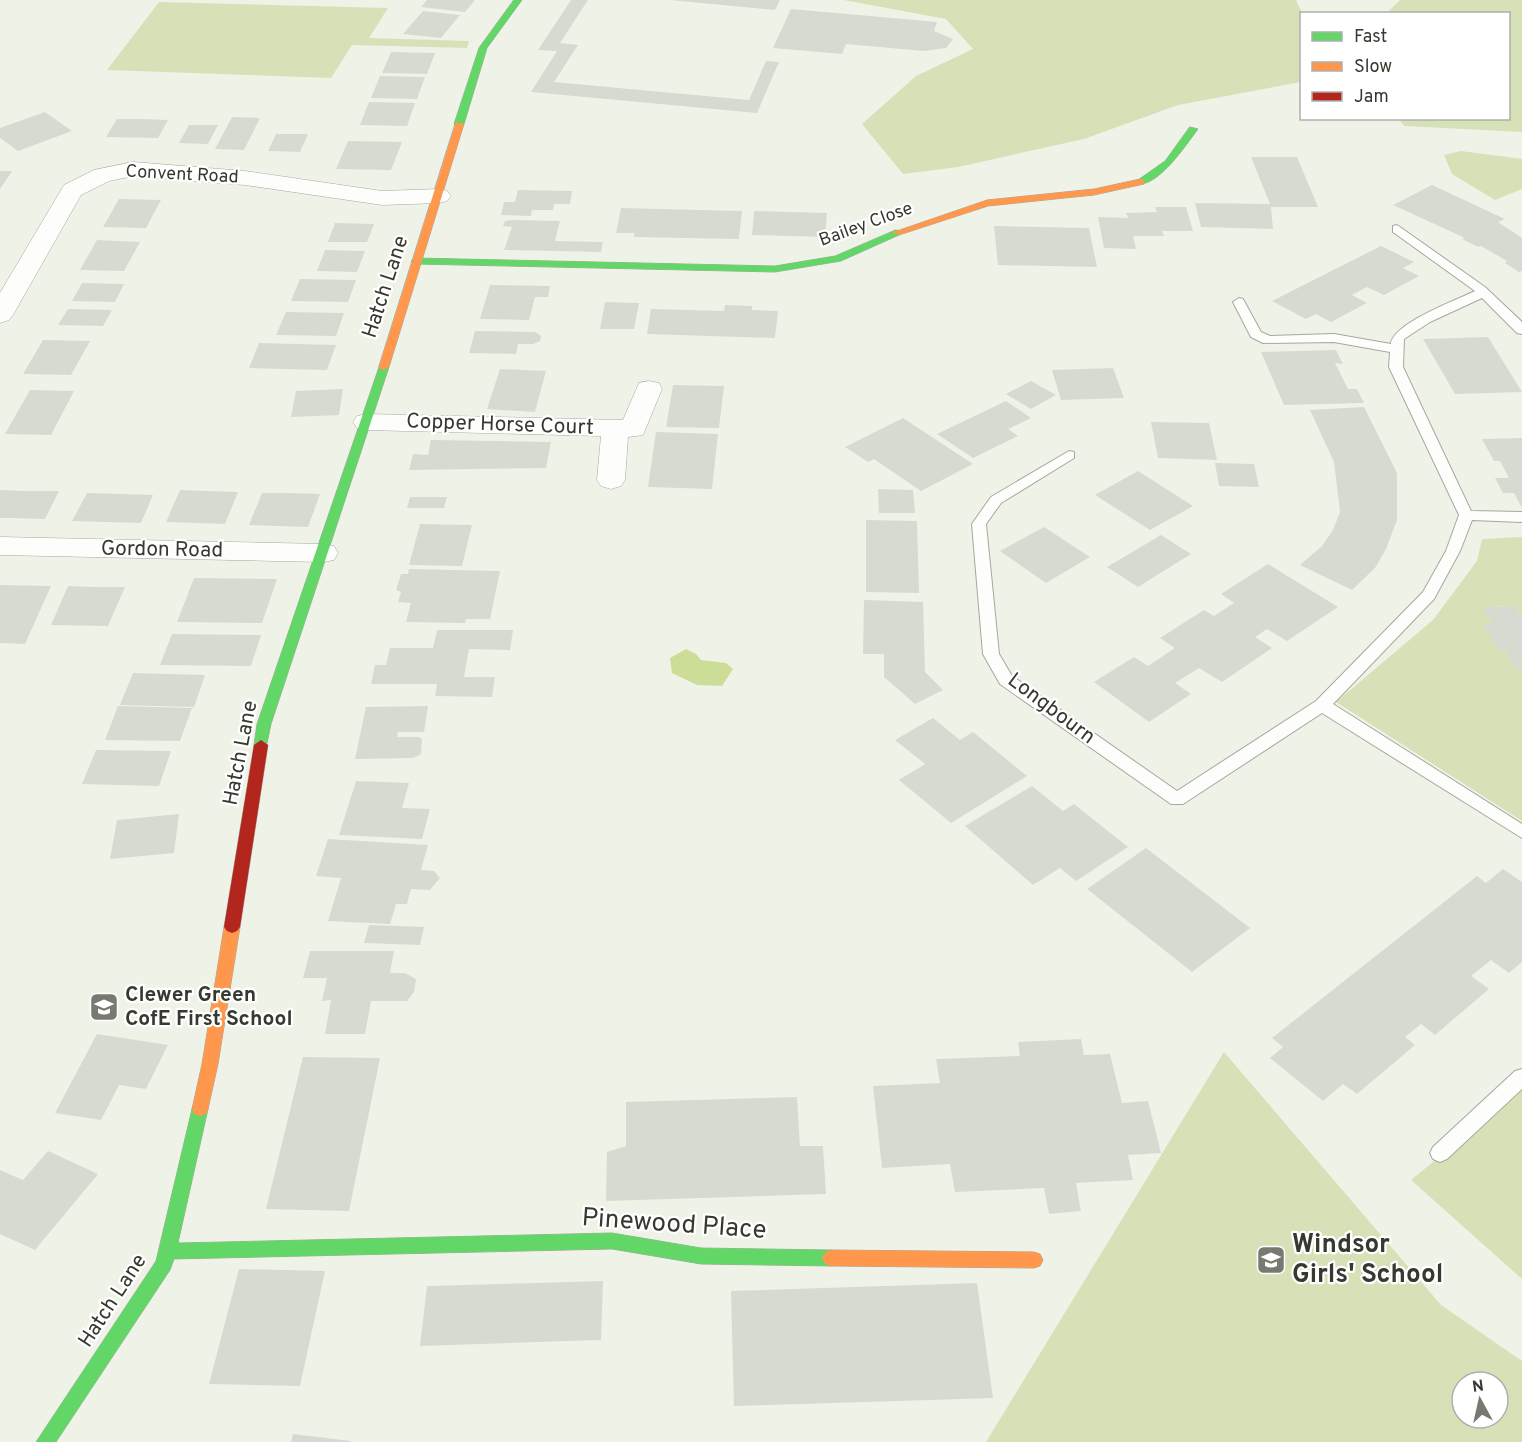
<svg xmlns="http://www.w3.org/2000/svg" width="1522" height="1442" viewBox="0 0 1522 1442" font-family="Overpass,sans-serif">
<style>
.green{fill:#d6e1b8;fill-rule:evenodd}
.water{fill:#cbdd97}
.building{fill:#d7dad0}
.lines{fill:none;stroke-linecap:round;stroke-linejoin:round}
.lane-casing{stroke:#a5a89f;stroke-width:2}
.street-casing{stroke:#a5a89f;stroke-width:1}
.fast-casing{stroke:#a5a89f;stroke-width:1}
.slow-casing{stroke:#a5a89f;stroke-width:1}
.jam-casing{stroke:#a5a89f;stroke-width:1}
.lane{fill:#fdfdfb;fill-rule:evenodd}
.street{fill:#fdfdfb;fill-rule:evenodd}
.fast{fill:#63d668;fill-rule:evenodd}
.slow{fill:#ff974d;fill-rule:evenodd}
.jam{fill:#b3261e;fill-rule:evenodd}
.labels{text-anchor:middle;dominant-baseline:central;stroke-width:4.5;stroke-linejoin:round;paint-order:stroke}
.far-street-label{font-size:18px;fill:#363930;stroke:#fff}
.street-label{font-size:21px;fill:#363930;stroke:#fff}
.poi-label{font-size:21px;font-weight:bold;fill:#363930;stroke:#fff;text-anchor:start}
.near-street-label{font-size:26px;fill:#363930;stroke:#fff}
.near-poi-label{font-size:26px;font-weight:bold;fill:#363930;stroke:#fff;text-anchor:start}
</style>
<rect width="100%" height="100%" fill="#eff3e7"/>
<!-- green -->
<path class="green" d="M 844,0 L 1296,0 L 1302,13 L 1301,82 L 1178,105 L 1084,139 L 958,167 L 903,174 L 862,124 L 916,76 L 973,49 L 946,19 Z
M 1400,0 L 1522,0 L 1522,132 L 1404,126 L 1399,119 L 1508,118 L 1508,14 L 1387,13 Z
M 159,2 L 388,8 L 369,38 L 469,41 L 467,48 L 352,45 L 331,78 L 107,70 Z
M 1461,151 L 1522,159 L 1522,189 L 1495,200 L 1452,174 L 1444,155 Z
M 1522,537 L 1522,618 L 1515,606 L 1484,607 L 1492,624 L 1485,625 L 1498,650 L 1505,650 L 1515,669 L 1522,668 L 1522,821 L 1336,702 L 1433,620 L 1477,561 L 1482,539 Z
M 1224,1052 L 1441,1305 L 1522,1361 L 1522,1442 L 986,1442 ZM 1462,1382 L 1498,1382 L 1498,1418 L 1462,1418 Z
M 1522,1089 L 1522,1279 L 1411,1180 Z"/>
<!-- water -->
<path class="water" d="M 686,649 L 696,654 L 701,660 L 726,663 L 733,669 L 722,686 L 697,685 L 672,673 L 670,658 Z"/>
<!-- building -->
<path class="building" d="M 427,0 L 475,0 L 465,12 L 421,7 Z
M 571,0 L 588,0 L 560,43 L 578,45 L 554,82 L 749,100 L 766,61 L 779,62 L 757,113 L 531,92 L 557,51 L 538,50 Z
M 670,0 L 780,0 L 775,10 Z
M 791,9 L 937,22 L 934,31 L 953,39 L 946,48 L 924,51 L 846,44 L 842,54 L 773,48 Z
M 423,11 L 460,15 L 441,38 L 403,34 Z
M 391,52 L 435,53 L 427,74 L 382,73 Z
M 380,76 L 425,77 L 417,99 L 371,98 Z
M 369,102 L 415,103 L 407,126 L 360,125 Z
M 45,112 L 72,131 L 18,151 L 0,138 L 0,128 Z
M 232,117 L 260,118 L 244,150 L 215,149 Z
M 117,119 L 142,119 L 168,120 L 158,138 L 106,137 Z
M 189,125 L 218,125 L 208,144 L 179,143 Z
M 276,134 L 308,134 L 300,152 L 268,151 Z
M 348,141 L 402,142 L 391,170 L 336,169 Z
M 1251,157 L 1297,157 L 1318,207 L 1271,207 L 1273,229 L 1201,227 L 1195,203 L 1270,204 Z
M 0,171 L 12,171 L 0,189 Z
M 1432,185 L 1505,219 L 1498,222 L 1522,238 L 1522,271 L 1519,272 L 1505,263 L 1507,261 L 1481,246 L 1478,247 L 1462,239 L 1465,238 L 1393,205 Z
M 518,190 L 572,191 L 570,204 L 554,204 L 553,210 L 532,210 L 531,216 L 501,215 L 504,202 L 515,202 Z
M 119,199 L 161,200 L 146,228 L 103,227 Z
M 1155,207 L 1186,207 L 1193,231 L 1162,231 L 1164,236 L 1133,236 L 1136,249 L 1104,248 L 1098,217 L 1128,218 L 1126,213 L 1157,212 Z
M 621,208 L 742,211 L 739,239 L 634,237 L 634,233 L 616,233 Z
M 754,211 L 827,213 L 825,237 L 752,235 Z
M 512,220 L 560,221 L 555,241 L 603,242 L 601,252 L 504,250 L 512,227 L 503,226 L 505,221 Z
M 335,223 L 374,224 L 367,242 L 328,242 Z
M 994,226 L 1089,228 L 1097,267 L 998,265 Z
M 97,240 L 140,242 L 124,271 L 80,270 Z
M 1381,246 L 1414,262 L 1403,268 L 1419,276 L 1384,295 L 1367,287 L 1352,295 L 1367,303 L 1331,322 L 1316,314 L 1306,319 L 1272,301 Z
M 325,250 L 365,251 L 357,272 L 317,271 Z
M 300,279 L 356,280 L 348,302 L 291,301 Z
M 82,283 L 124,284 L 115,302 L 72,301 Z
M 490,285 L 550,286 L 548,297 L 535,297 L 529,320 L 480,319 Z
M 605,302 L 639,303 L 634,329 L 600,329 Z
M 725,305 L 752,306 L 752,310 L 778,311 L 775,338 L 647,334 L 651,309 L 724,311 Z
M 68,309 L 112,310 L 103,326 L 58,325 Z
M 286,312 L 344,313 L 336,336 L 276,335 Z
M 475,331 L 535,332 L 541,336 L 540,341 L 533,344 L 518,344 L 516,354 L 469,353 Z
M 1488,337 L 1522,392 L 1455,394 L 1423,339 Z
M 43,340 L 90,341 L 71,375 L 23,374 Z
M 259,343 L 336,345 L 327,370 L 249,368 Z
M 1336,350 L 1343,364 L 1335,363 L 1348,389 L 1357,389 L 1364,403 L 1284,405 L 1261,352 Z
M 1113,368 L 1124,398 L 1061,400 L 1052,370 Z
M 500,369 L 546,371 L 535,412 L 487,409 Z
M 1031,381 L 1056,395 L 1031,409 L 1006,394 Z
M 673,385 L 724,386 L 719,428 L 666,427 Z
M 343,389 L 339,415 L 291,417 L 296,391 Z
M 30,390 L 74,391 L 51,435 L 5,434 Z
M 1006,401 L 1031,418 L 1008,429 L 1018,436 L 973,458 L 937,434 Z
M 1364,407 L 1397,473 L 1397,520 L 1386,549 L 1375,568 L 1352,590 L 1300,565 L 1322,546 L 1333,530 L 1340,512 L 1334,462 L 1310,410 Z
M 903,418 L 973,464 L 921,491 L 874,459 L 868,462 L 845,447 Z
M 1151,422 L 1209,423 L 1217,460 L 1158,458 Z
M 656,432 L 718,434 L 712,489 L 648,487 Z
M 1522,438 L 1522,508 L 1514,493 L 1503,493 L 1495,478 L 1509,478 L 1500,461 L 1494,461 L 1482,439 Z
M 431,440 L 551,442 L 546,468 L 409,470 L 413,454 L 428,455 Z
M 1215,463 L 1254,464 L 1259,487 L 1219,486 Z
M 1138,471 L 1193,506 L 1150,530 L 1095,495 Z
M 878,489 L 913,490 L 915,513 L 879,513 Z
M 0,490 L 26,491 L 59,491 L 45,519 L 11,518 L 0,518 Z
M 180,490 L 238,492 L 225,524 L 166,522 Z
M 87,493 L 153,495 L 141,523 L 72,521 Z
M 262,493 L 291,493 L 320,494 L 308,527 L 249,525 Z
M 410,497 L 447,497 L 444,508 L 407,508 Z
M 866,520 L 917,521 L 919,593 L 866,592 Z
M 420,524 L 472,525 L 462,566 L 409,565 Z
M 1044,527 L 1090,557 L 1046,583 L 1000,551 Z
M 1161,535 L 1191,554 L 1138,587 L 1107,567 Z
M 1268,564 L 1338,607 L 1287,641 L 1267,629 L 1255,637 L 1272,648 L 1222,682 L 1199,668 L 1175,683 L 1191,694 L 1149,722 L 1094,682 L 1134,657 L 1148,666 L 1175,648 L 1160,638 L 1204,610 L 1214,616 L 1234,603 L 1221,594 Z
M 409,569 L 500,571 L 490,619 L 466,619 L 465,623 L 406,622 L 411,603 L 398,602 L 401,592 L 396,590 L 401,574 L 408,574 Z
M 194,578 L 277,579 L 262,623 L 177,622 Z
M 0,585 L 51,586 L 25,644 L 0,643 Z
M 68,586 L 94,587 L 125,587 L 108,626 L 51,625 Z
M 864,600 L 923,602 L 925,672 L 943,690 L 915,704 L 884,677 L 884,654 L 863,654 Z
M 1515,606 L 1522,618 L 1522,668 L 1515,669 L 1505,650 L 1498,650 L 1484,625 L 1492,624 L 1483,607 Z
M 437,630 L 513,630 L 510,650 L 469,649 L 464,677 L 495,677 L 492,697 L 435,696 L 437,684 L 371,684 L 375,665 L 386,665 L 390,648 L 433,648 Z
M 172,634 L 261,635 L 251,666 L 160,665 Z
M 133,673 L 205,675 L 194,707 L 120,705 Z
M 118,706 L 192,708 L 180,741 L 105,740 Z
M 428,706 L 424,732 L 398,732 L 397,737 L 418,737 L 422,739 L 421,754 L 413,758 L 355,759 L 366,707 Z
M 933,718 L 960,740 L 973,732 L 1027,776 L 951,823 L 899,780 L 925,764 L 895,740 Z
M 96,750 L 171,751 L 159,786 L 82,784 Z
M 356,781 L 409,783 L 402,808 L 430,809 L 422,839 L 339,835 Z
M 1032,786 L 1063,811 L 1074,804 L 1128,847 L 1076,881 L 1060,868 L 1033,885 L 965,826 Z
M 179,814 L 174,853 L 110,859 L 117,820 Z
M 328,839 L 428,845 L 421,870 L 434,871 L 440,878 L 430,890 L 411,889 L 407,904 L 396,904 L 390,924 L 328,921 L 341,878 L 316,876 Z
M 1146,848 L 1250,928 L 1192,972 L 1087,889 Z
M 1503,869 L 1522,882 L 1522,962 L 1509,973 L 1491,960 L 1471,976 L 1489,989 L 1435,1035 L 1421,1024 L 1405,1037 L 1415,1045 L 1357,1094 L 1343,1084 L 1323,1101 L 1270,1058 L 1283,1047 L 1272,1038 L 1477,876 L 1486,883 Z
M 369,925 L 424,927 L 420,945 L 364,943 Z
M 310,951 L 394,951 L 390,973 L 405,973 L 416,979 L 414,992 L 407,1001 L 371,1001 L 365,1034 L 325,1034 L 331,1000 L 322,1001 L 327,978 L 303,978 Z
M 97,1034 L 168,1045 L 146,1089 L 119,1085 L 101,1120 L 55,1113 Z
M 1081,1039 L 1084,1055 L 1110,1054 L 1122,1103 L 1148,1101 L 1161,1153 L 1128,1155 L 1133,1180 L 1076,1183 L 1081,1211 L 1049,1214 L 1044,1188 L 955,1192 L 950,1164 L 882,1168 L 873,1086 L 940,1083 L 936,1059 L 1020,1056 L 1018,1042 Z
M 303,1057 L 380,1058 L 349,1211 L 266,1209 Z
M 797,1097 L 800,1146 L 823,1146 L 826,1194 L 606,1201 L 607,1152 L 626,1146 L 626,1102 Z
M 48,1151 L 98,1174 L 35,1250 L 0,1234 L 0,1170 L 23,1180 Z
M 239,1269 L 325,1271 L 300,1386 L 209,1384 Z
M 603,1281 L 601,1340 L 420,1346 L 427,1286 Z
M 977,1283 L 993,1398 L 734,1406 L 731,1291 Z
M 293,1434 L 351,1441 L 351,1442 L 291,1442 Z"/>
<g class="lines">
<!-- lane casing -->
<g class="lane-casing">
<path id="lane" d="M 1397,225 L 1485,287 L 1522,322 L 1522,334 L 1517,333 L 1482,298 L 1430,322 L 1404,339 L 1403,367 L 1471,511 L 1522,512 L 1522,522 L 1472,520 L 1460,551 L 1434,599 L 1333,704 L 1522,824 L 1522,838 L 1322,713 L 1183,804 L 1171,804 L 1000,684 L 983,654 L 972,524 L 991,497 L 1069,451 L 1074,452 L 1074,458 L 1001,503 L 986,524 L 999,654 L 1012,676 L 1177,791 L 1316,701 L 1423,592 L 1446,551 L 1459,515 L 1389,367 L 1390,352 L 1334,342 L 1263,343 L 1251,337 L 1233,302 L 1239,298 L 1243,299 L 1261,332 L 1270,336 L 1334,334 L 1391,344 C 1393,323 1457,300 1475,291 L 1393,232 L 1393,226 Z
M 1522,1069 L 1522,1089 L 1447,1159 L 1440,1162 L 1433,1159 L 1430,1153 L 1433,1147 L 1515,1071 Z"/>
</g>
<!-- street casing -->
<g class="street-casing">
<path id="street" d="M 133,162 L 245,171 L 382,191 L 439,189 L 447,191 L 451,196 L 447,201 L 439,203 L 382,205 L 245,185 L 133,176 L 109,181 L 81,195 L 13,315 L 9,320 L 0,323 L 0,293 L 64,185 L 94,170 Z
M 649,381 L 659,383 L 662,389 L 643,435 L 628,437 L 625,480 L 621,486 L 611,489 L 601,486 L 597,480 L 601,436 L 367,430 L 357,428 L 353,422 L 357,416 L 367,414 L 623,420 L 639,383 Z
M 0,537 L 323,544 L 334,546 L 338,553 L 334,560 L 323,562 L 0,555 Z"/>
</g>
<!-- fast casing -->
<g class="fast-casing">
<path id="fast" d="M 514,0 L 522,0 L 487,48 L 464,124 L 456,126 L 454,124 L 479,48 Z
M 1190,127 L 1198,129 C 1186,145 1159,186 1138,184 L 1138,180 L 1165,161 Z
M 896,230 L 899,231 L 899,235 L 841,261 L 775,272 L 416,264 L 411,261 L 416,258 L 775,266 L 835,256 Z
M 384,364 L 389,367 L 271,724 L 266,748 L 256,748 L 254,745 L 257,724 L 379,367 Z
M 200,1102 L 206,1104 L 208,1109 L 178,1243 L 612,1233 L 701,1248 L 831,1250 L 837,1252 L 840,1258 L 837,1264 L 831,1266 L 701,1264 L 612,1249 L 174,1259 L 170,1270 L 56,1442 L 36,1442 L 156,1261 L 192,1109 L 194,1104 Z"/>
</g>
<!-- slow casing -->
<g class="slow-casing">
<path id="slow" d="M 456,122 L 464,124 L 389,367 L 384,370 L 380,369 L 379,367 Z
M 1141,179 L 1144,180 L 1144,184 L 1094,195 L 988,206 L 899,235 L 891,233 L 987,200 L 1094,189 Z
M 232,921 L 237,923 L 240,927 L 218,1064 L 208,1109 L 206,1114 L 200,1116 L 194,1114 L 192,1109 L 202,1064 L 224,927 L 227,923 Z
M 831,1250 L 1034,1252 L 1040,1254 L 1043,1260 L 1040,1266 L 1034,1268 L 831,1266 L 825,1264 L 822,1258 L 825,1252 Z"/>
</g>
<!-- jam casing -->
<g class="jam-casing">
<path id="jam" d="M 261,740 L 268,745 L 240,927 L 237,931 L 232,933 L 227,931 L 224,927 L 254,745 Z"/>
</g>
<!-- lane -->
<use href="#lane" class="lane"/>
<!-- street -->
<use href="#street" class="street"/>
<!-- fast -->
<use href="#fast" class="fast"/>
<!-- slow -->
<use href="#slow" class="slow"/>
<!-- jam -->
<use href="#jam" class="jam"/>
</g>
<!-- icons -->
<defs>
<g id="school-square" transform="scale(1.5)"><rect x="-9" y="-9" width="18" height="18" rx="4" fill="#777a70" stroke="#fff"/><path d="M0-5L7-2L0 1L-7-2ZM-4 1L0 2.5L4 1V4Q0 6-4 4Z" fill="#fff"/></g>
</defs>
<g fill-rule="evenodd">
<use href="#school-square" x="104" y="1007"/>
<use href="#school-square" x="1271" y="1260"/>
</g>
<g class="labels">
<!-- far-street labels -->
<g class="far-street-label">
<text transform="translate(182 175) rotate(3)">Convent Road</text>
<text transform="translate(866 225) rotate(-20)">Bailey Close</text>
</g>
<!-- street labels -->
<g class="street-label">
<text transform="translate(386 287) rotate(-72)">Hatch Lane</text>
<text transform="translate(500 425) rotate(2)">Copper Horse Court</text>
<text transform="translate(162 550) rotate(1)">Gordon Road</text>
<text transform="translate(1051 709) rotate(37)">Longbourn</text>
<text transform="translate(241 753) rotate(-79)">Hatch Lane</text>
<text transform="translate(113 1301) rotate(-57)">Hatch Lane</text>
</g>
<!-- poi labels -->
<g class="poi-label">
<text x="125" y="995">Clewer Green<tspan x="125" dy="24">CofE First School</tspan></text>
</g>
<!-- near-street labels -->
<g class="near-street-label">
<text transform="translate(674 1225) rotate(4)">Pinewood Place</text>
</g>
<!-- near-poi labels -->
<g class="near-poi-label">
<text x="1292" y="1245">Windsor<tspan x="1292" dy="30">Girls' School</tspan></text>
</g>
</g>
<!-- legend -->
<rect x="1300" y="12" width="210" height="108" fill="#ffffff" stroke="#afb0ac" stroke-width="1.5"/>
<rect x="1312" y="32" width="30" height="9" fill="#63d668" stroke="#afb0ac" stroke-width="1.5"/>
<text x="1354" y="42" font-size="18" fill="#363930">Fast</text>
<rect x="1312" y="62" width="30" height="9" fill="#ff974d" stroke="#afb0ac" stroke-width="1.5"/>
<text x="1354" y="72" font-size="18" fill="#363930">Slow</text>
<rect x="1312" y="92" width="30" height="9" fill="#b3261e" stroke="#afb0ac" stroke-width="1.5"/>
<text x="1354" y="102" font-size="18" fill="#363930">Jam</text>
<!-- north arrow -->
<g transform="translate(1480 1400) rotate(352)"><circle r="28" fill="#ffffff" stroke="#afb0ac" stroke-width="1.5"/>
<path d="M0-4.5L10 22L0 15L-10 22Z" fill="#777a70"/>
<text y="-9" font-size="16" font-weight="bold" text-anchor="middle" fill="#363930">N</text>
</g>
</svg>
